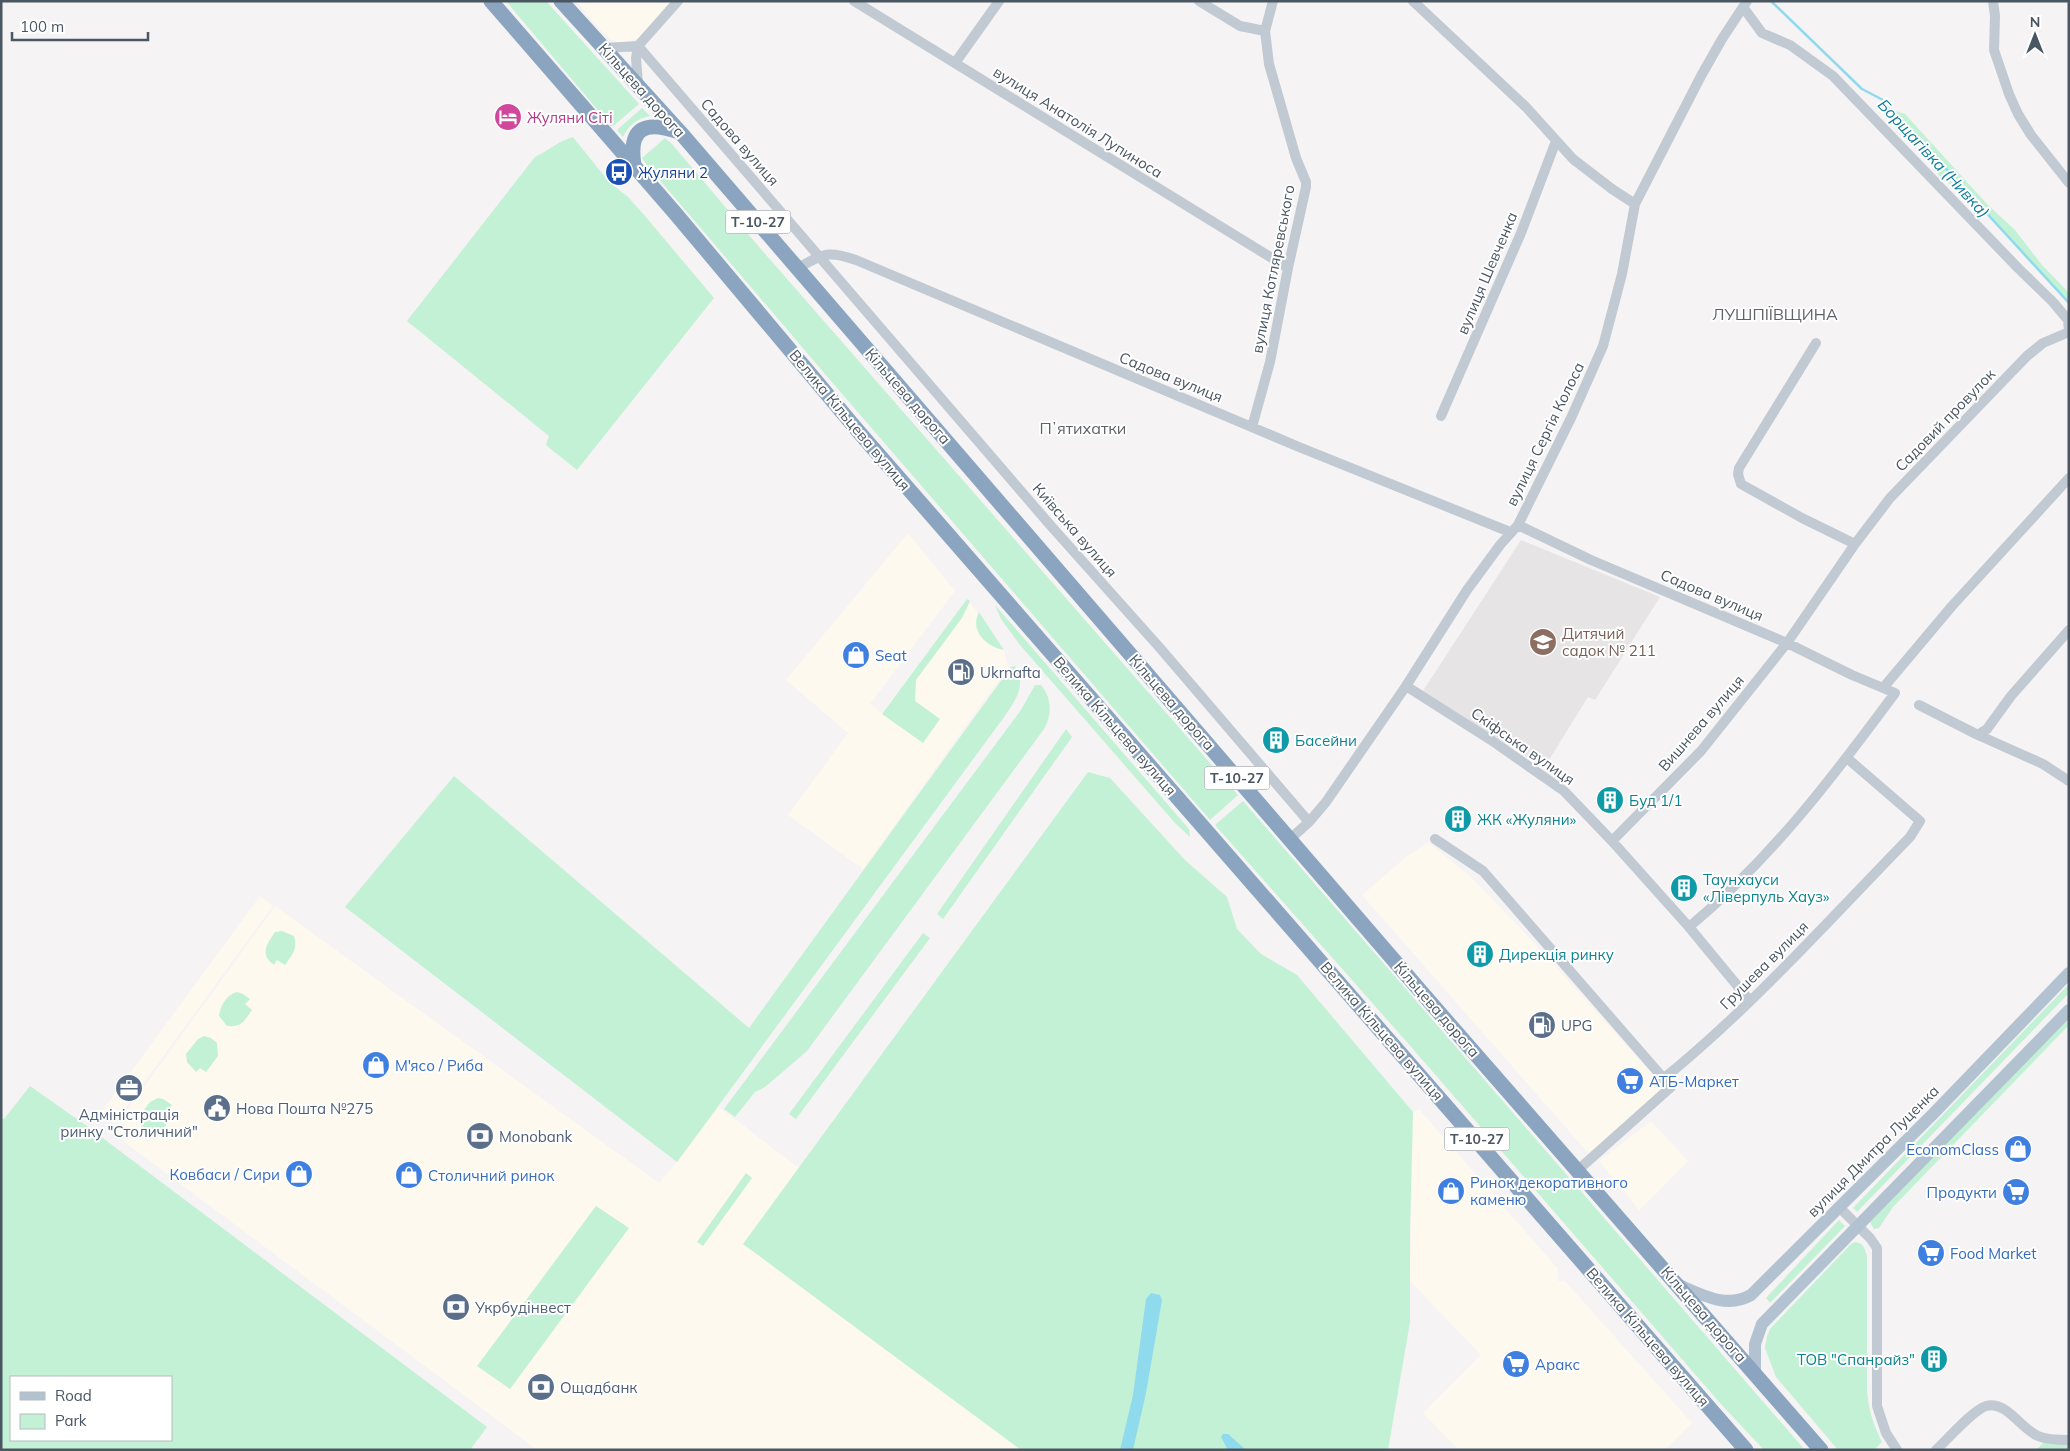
<svg xmlns="http://www.w3.org/2000/svg" width="2070" height="1451" viewBox="0 0 2070 1451" font-family="Mulish,sans-serif">
<style>
.commercial{fill:#fdf9ef}
.education{fill:#e6e4e5}
.green{fill:#c3f1d5;fill-rule:evenodd}
.water{fill:#90daee}
.lines{fill:none;stroke-linecap:round;stroke-linejoin:round}
.stream{stroke:#90daee;stroke-width:2.5}
.minor{stroke:#c1cad2;stroke-width:10}
.major{stroke:#b3c2d1;stroke-width:12}
.highway{stroke:#8ba5c1;stroke-width:15}
.labels{text-anchor:middle;dominant-baseline:central;stroke-width:4;stroke-linejoin:round;paint-order:stroke}
.shield{fill:#fff;stroke:#808990;stroke-width:1}
.shield-label{font-size:14px;font-weight:bold;fill:#4a5661}
.street-label{font-size:15px;fill:#4a5661;stroke:#fff}
.hotel-label{font-size:15px;fill:#b23c85;stroke:#fff;text-anchor:start}
.transit-label{font-size:15px;fill:#164399;stroke:#fff;text-anchor:start}
.education-label{font-size:15px;fill:#785e54;stroke:#fff;text-anchor:start}
.shop-label{font-size:15px;fill:#366cbe;stroke:#fff;text-anchor:start}
.service-label{font-size:15px;fill:#4e5e75;stroke:#fff;text-anchor:start}
.culture-label{font-size:15px;fill:#0d838f;stroke:#fff;text-anchor:start}
.water-label{font-size:16px;font-style:italic;fill:#0c7c9b;stroke:#fff}
.neighbourhood-label{font-size:16px;fill:#5f6368;stroke:#fff}
</style>
<rect width="100%" height="100%" fill="#f5f3f3"/>
<!-- commercial -->
<path class="commercial" d="M 576,1 L 672,1 L 640,37 L 624,44 L 612,40 L 603,33 Z
M 908,533 L 955,591 L 870,704 L 882,713 L 967,599 L 987,624 L 1004,650 L 1008,667 L 863,869 L 788,815 L 848,733 L 786,680 Z
M 1428,842 L 1471,877 L 1543,952 L 1665,1089 L 1589,1154 L 1362,895 L 1407,856 Z
M 260,896 L 273,906 L 114,1124 L 100,1114 Z
M 275,906 L 659,1183 L 677,1162 L 719,1107 L 799,1168 L 743,1244 L 1021,1450 L 537,1450 L 111,1132 Z
M 1419,1109 L 1558,1269 L 1558,1281 L 1565,1281 L 1692,1423 L 1665,1450 L 1459,1450 L 1423,1413 L 1481,1355 L 1410,1281 L 1413,1112 Z
M 1651,1121 L 1688,1161 L 1648,1202 L 1639,1210 L 1599,1161 Z"/>
<!-- education -->
<path class="education" d="M 1521,540 L 1660,597 L 1595,700 L 1588,697 L 1544,768 L 1423,691 Z"/>
<!-- green -->
<path class="green" d="M 506,1 L 546,1 L 639,104 L 612,127 Z
M 642,108 L 650,116 C 636,119 629,125 623,137 L 617,130 Z
M 1892,110 L 1905,114 L 1987,204 L 2015,230 L 2042,265 L 2069,293 L 2069,303 L 1965,191 L 1944,181 L 1929,163 L 1922,144 Z
M 573,137 L 609,182 L 628,197 L 645,216 L 714,298 L 577,470 L 546,445 L 549,436 L 407,321 L 535,157 C 549,150 559,141 573,137 Z
M 665,138 L 672,144 L 760,248 L 1238,795 L 1210,820 L 831,381 L 646,164 L 642,158 Z
M 967,599 L 970,601 L 962,618 L 916,680 L 915,701 L 940,719 L 923,743 L 882,714 Z
M 995,605 L 1189,829 L 1190,837 L 1175,823 L 1020,645 L 1001,619 Z
M 979,612 L 1004,650 C 987,647 969,631 979,612 Z
M 1015,666 C 1026,684 1017,698 1007,713 L 677,1162 L 345,907 L 454,776 L 749,1028 L 1011,667 Z
M 1035,685 L 1041,685 C 1052,698 1052,715 1044,729 L 807,1051 L 765,1087 L 755,1092 L 735,1117 L 724,1109 L 1021,710 Z
M 1066,729 L 1072,737 L 943,919 L 937,914 Z
M 1088,772 L 1110,778 L 1185,860 L 1227,897 L 1237,929 L 1261,954 L 1297,975 L 1413,1112 L 1410,1228 L 1410,1322 L 1388,1450 L 1021,1450 L 743,1244 Z
M 1243,801 L 1805,1450 L 1764,1450 L 1720,1403 L 1413,1049 L 1215,825 Z
M 282,931 L 294,936 C 298,949 292,955 285,965 L 277,960 L 274,965 C 259,954 267,944 275,932 Z
M 923,933 L 930,938 L 796,1119 L 789,1114 Z
M 2069,984 L 2069,993 L 1857,1212 L 1853,1208 Z
M 237,992 L 243,994 L 250,999 L 245,1004 L 252,1010 C 245,1020 241,1028 227,1026 L 219,1016 C 220,1006 227,994 237,992 Z
M 2069,1017 L 2069,1025 L 1893,1207 L 1879,1228 L 1874,1229 L 1870,1222 Z
M 204,1036 L 211,1038 L 217,1043 L 218,1056 L 206,1072 L 200,1068 L 196,1072 L 187,1062 L 186,1054 L 198,1039 Z
M 30,1086 L 84,1124 L 487,1427 L 470,1450 L 1,1450 L 1,1118 L 4,1119 ZM 11,1377 L 171,1377 L 171,1440 L 11,1440 Z
M 158,1098 L 163,1099 L 172,1105 L 166,1111 L 173,1117 C 165,1127 158,1136 144,1130 L 138,1118 L 150,1102 Z
M 746,1173 L 752,1178 L 703,1246 L 697,1242 Z
M 596,1206 L 629,1228 L 510,1389 L 477,1366 Z
M 1839,1220 L 1845,1226 L 1770,1303 L 1766,1298 Z
M 1855,1242 C 1864,1243 1865,1249 1867,1257 L 1867,1389 C 1868,1409 1873,1424 1882,1442 L 1876,1448 L 1877,1450 L 1838,1450 L 1776,1377 L 1765,1348 L 1767,1336 L 1770,1329 L 1851,1244 Z
M 2045,1441 L 2069,1443 L 2069,1450 L 2036,1450 Z"/>
<!-- water -->
<path class="water" d="M 1151,1293 L 1160,1295 L 1162,1300 L 1146,1393 L 1133,1450 L 1120,1450 L 1133,1395 L 1146,1299 Z
M 1223,1434 L 1228,1434 L 1246,1450 L 1228,1450 L 1221,1437 Z"/>
<g class="lines">
<!-- stream -->
<path class="stream" d="M 1771,1 L 1862,89 L 1883,100 L 2069,303"/>
<!-- minor -->
<path class="minor" d="M 854,1 L 1288,268
M 1199,1 L 1240,26 L 1265,31
M 1413,1 L 1526,107 L 1573,159 L 1612,189 L 1635,204
M 1993,1 L 1995,16 L 1994,50 L 2009,94 L 2018,114 L 2031,135 L 2069,183
M 1743,7 L 1762,33 L 1790,45 L 1833,76 L 2018,268
M 638,46 L 1051,526 L 1160,648 L 1309,822
M 605,48 L 638,46
M 955,63 L 999,1
M 638,84 L 636,58 L 638,46 L 678,1
M 798,268 C 823,254 827,250 856,260 L 1299,447 L 1510,532
M 2020,270 L 2053,302 L 2068,320 L 2069,331
M 1816,343 L 1739,468 L 1738,474 L 1741,484 L 1802,518 L 1855,544
M 1441,416 L 1521,233 L 1556,141
M 1252,427 L 1270,362 L 1288,268 L 1306,187 L 1306,182 L 1296,158 L 1269,64 L 1265,31 L 1273,1
M 1518,525 L 1591,560 L 1787,643 L 1852,675 L 1895,693 C 1833,777 1770,860 1689,927
M 1406,686 L 1491,740 L 1564,791 L 1612,841 L 1689,927 L 1750,1001
M 1883,688 L 1952,606 L 2069,478
M 1919,705 L 1978,735 L 2043,764 L 2069,781
M 1978,735 L 1987,729 L 2011,696 L 2069,630
M 1290,839 L 1309,822 L 1326,802 L 1406,686 L 1467,590 L 1500,545 L 1518,525 L 1571,418 L 1603,346 L 1622,274 L 1635,204 L 1701,76 L 1722,39 L 1747,1
M 1435,839 L 1483,871 L 1671,1087 L 1578,1170
M 1612,841 L 1701,751 L 1787,643 L 1855,544 L 1890,498 L 2027,356 L 2043,343 L 2069,332
M 1663,1079 C 1753,1006 1830,919 1910,837 L 1920,821 L 1847,758
M 1839,1207 L 1870,1238 L 1877,1248 L 1877,1406 L 1886,1433 L 1897,1450
M 1936,1450 C 1947,1440 1973,1410 1986,1406 C 2006,1400 2021,1429 2038,1436 C 2047,1440 2059,1440 2069,1440"/>
<!-- major -->
<path class="major" d="M 1679,1285 C 1702,1295 1727,1309 1751,1295 L 1934,1113 L 2069,973
M 1755,1372 L 1755,1344 L 1762,1324 L 2069,1010"/>
<!-- highway -->
<path class="highway" d="M 491,1 L 675,213 L 858,431 L 1746,1450
M 561,1 L 680,132 L 1423,994 L 1821,1450
M 634,165 C 628,126 646,121 679,132"/>
</g>
<!-- icons -->
<defs>
<g id="hotel-disc" transform="scale(1.4375)"><circle r="9.5" fill="#d1479c" stroke="#fff"/><path d="M-6-4.5h1.5V1H6V5H4.5V3h-9V5H-6ZM-4 0a1.8 1.8 0 1 1 3.6 0ZM.5 0V-2.5h3Q6-2.5 6 0Z" fill="#fff"/></g>
<g id="bus-disc" transform="scale(1.4375)"><circle r="9.5" fill="#1a4fb4" stroke="#fff"/><path d="M-5-6H5V4H4V6H2V4H-2V6H-4V4H-5ZM-3.5-4V0h7V-4ZM-3.5 1.2v1.5H-2V1.2ZM2 1.2v1.5H3.5V1.2Z" fill="#fff"/></g>
<g id="school-disc" transform="scale(1.4375)"><circle r="9.5" fill="#8d6e63" stroke="#fff"/><path d="M0-5L7-2L0 1L-7-2ZM-4 1L0 2.5L4 1V4Q0 6-4 4Z" fill="#fff"/></g>
<g id="shop-disc" transform="scale(1.4375)"><circle r="9.5" fill="#3f7fe0" stroke="#fff"/><path d="M-5-2.5h2.3a2.7 3.5 0 0 1 5.4 0H5L5.5 6h-11ZM-1.5-2.5h3a1.5 2.3 0 0 0-3 0Z" fill="#fff"/></g>
<g id="fuel-disc" transform="scale(1.4375)"><circle r="9.5" fill="#5c6f8a" stroke="#fff"/><path d="M-5.5-6h7V0h2V4h1.3V-2.5L3-4.5l.8-.8L6-3V5H2.5V1h-1V6h-7ZM-4.2-4.7v3.2H.2V-4.7Z" fill="#fff"/></g>
<g id="building-disc" transform="scale(1.4375)"><circle r="9.5" fill="#0f9aa8" stroke="#fff"/><path d="M-4-6H4V6H1V3H-1V6H-4ZM-2.5-4.3h1.7v1.8h-1.7ZM.8-4.3h1.7v1.8H.8ZM-2.5-1h1.7V.8h-1.7ZM.8-1h1.7V.8H.8Z" fill="#fff"/></g>
<g id="supermarket-disc" transform="scale(1.4375)"><circle r="9.5" fill="#3f7fe0" stroke="#fff"/><path d="M-6-5.5h2.5l.6 2H6L4.5 2H-2.5L-4.4-4H-6ZM-1.5 3.2a1.3 1.3 0 1 0 .1 0ZM3 3.2a1.3 1.3 0 1 0 .1 0Z" fill="#fff"/></g>
<g id="office-disc" transform="scale(1.4375)"><circle r="9.5" fill="#5c6f8a" stroke="#fff"/><path d="M-6-3h4V-5.5h4V-3h4V5H-6ZM-1-4.5V-3h2v-1.5ZM-6 0V1H6V0Z" fill="#fff"/></g>
<g id="civic-disc" transform="scale(1.4375)"><circle r="9.5" fill="#5c6f8a" stroke="#fff"/><path d="M-.6-6.5H3V-4.5H.6V-3L4-1V1h2V6H-6V1h2V-1L-.6-3ZM-1.2 2.5V6h2.4V2.5Z" fill="#fff"/></g>
<g id="bank-disc" transform="scale(1.4375)"><circle r="9.5" fill="#5c6f8a" stroke="#fff"/><path d="M-6-4H6V4H-6ZM0-2.3a2.3 2.3 0 1 0 0 4.6a2.3 2.3 0 1 0 0-4.6Z" fill="#fff"/></g>
</defs>
<g fill-rule="evenodd">
<use href="#hotel-disc" x="508" y="117"/>
<use href="#bus-disc" x="619" y="172"/>
<use href="#school-disc" x="1543" y="642"/>
<use href="#shop-disc" x="856" y="655"/>
<use href="#fuel-disc" x="961" y="672"/>
<use href="#building-disc" x="1276" y="740"/>
<use href="#building-disc" x="1610" y="800"/>
<use href="#building-disc" x="1458" y="819"/>
<use href="#building-disc" x="1684" y="888"/>
<use href="#building-disc" x="1480" y="954"/>
<use href="#fuel-disc" x="1542" y="1025"/>
<use href="#shop-disc" x="376" y="1065"/>
<use href="#supermarket-disc" x="1630" y="1081"/>
<use href="#office-disc" x="129" y="1088"/>
<use href="#civic-disc" x="217" y="1108"/>
<use href="#bank-disc" x="480" y="1136"/>
<use href="#shop-disc" x="2018" y="1149"/>
<use href="#shop-disc" x="299" y="1174"/>
<use href="#shop-disc" x="409" y="1175"/>
<use href="#shop-disc" x="1451" y="1191"/>
<use href="#supermarket-disc" x="2016" y="1192"/>
<use href="#supermarket-disc" x="1931" y="1253"/>
<use href="#bank-disc" x="456" y="1307"/>
<use href="#building-disc" x="1934" y="1359"/>
<use href="#supermarket-disc" x="1516" y="1364"/>
<use href="#bank-disc" x="541" y="1387"/>
</g>
<g class="labels">
<!-- shield labels -->
<g class="shield">
<rect x="725.5" y="210.5" width="65" height="23" rx="4"/>
<rect x="1204.5" y="766.5" width="65" height="23" rx="4"/>
<rect x="1444.5" y="1127.5" width="65" height="23" rx="4"/>
</g>
<g class="shield-label">
<text x="758" y="222">Т-10-27</text>
<text x="1237" y="778">Т-10-27</text>
<text x="1477" y="1139">Т-10-27</text>
</g>
<!-- street labels -->
<g class="street-label">
<text transform="translate(642 90) rotate(48)">Кільцева дорога</text>
<text transform="translate(1078 122) rotate(32)">вулиця Анатолія Лупиноса</text>
<text transform="translate(740 142) rotate(49)">Садова вулиця</text>
<text transform="translate(1273 269) rotate(-79)">вулиця Котляревського</text>
<text transform="translate(1487 273) rotate(-67)">вулиця Шевченка</text>
<text transform="translate(1171 377) rotate(22)">Садова вулиця</text>
<text transform="translate(908 396) rotate(49)">Кільцева дорога</text>
<text transform="translate(850 420) rotate(50)">Велика Кільцева вулиця</text>
<text transform="translate(1945 420) rotate(-46)">Садовий провулок</text>
<text transform="translate(1545 434) rotate(-64)">вулиця Сергія Колоса</text>
<text transform="translate(1075 530) rotate(49)">Київська вулиця</text>
<text transform="translate(1712 595) rotate(23)">Садова вулиця</text>
<text transform="translate(1172 702) rotate(49)">Кільцева дорога</text>
<text transform="translate(1701 723) rotate(-49)">Вишнева вулиця</text>
<text transform="translate(1115 726) rotate(49)">Велика Кільцева вулиця</text>
<text transform="translate(1523 746) rotate(35)">Скіфська вулиця</text>
<text transform="translate(1764 965) rotate(-45)">Грушева вулиця</text>
<text transform="translate(1437 1009) rotate(49)">Кільцева дорога</text>
<text transform="translate(1382 1031) rotate(49)">Велика Кільцева вулиця</text>
<text transform="translate(1873 1151) rotate(-45)">вулиця Дмитра Луценка</text>
<text transform="translate(1704 1314) rotate(49)">Кільцева дорога</text>
<text transform="translate(1648 1337) rotate(49)">Велика Кільцева вулиця</text>
</g>
<!-- hotel labels -->
<g class="hotel-label">
<text x="527" y="117">Жуляни Сіті</text>
</g>
<!-- transit labels -->
<g class="transit-label">
<text x="638" y="172">Жуляни 2</text>
</g>
<!-- education labels -->
<g class="education-label">
<text x="1562" y="633">Дитячий<tspan x="1562" dy="17">садок № 211</tspan></text>
</g>
<!-- shop labels -->
<g class="shop-label">
<text x="875" y="655">Seat</text>
<text x="395" y="1065">М'ясо / Риба</text>
<text x="1649" y="1081">АТБ-Маркет</text>
<text x="1999" y="1149" text-anchor="end">EconomClass</text>
<text x="280" y="1174" text-anchor="end">Ковбаси / Сири</text>
<text x="428" y="1175">Столичний ринок</text>
<text x="1470" y="1182">Ринок декоративного<tspan x="1470" dy="17">каменю</tspan></text>
<text x="1997" y="1192" text-anchor="end">Продукти</text>
<text x="1950" y="1253">Food Market</text>
<text x="1535" y="1364">Аракс</text>
</g>
<!-- service labels -->
<g class="service-label">
<text x="980" y="672">Ukrnafta</text>
<text x="1561" y="1025">UPG</text>
<text x="236" y="1108">Нова Пошта №275</text>
<text x="129" y="1114" text-anchor="middle">Адміністрація<tspan x="129" dy="17">ринку "Столичний"</tspan></text>
<text x="499" y="1136">Monobank</text>
<text x="475" y="1307">Укрбудінвест</text>
<text x="560" y="1387">Ощадбанк</text>
</g>
<!-- culture labels -->
<g class="culture-label">
<text x="1295" y="740">Басейни</text>
<text x="1629" y="800">Буд 1/1</text>
<text x="1477" y="819">ЖК «Жуляни»</text>
<text x="1703" y="879">Таунхауси<tspan x="1703" dy="17">«Ліверпуль Хауз»</tspan></text>
<text x="1499" y="954">Дирекція ринку</text>
<text x="1915" y="1359" text-anchor="end">ТОВ "Спанрайз"</text>
</g>
<!-- water labels -->
<g class="water-label">
<text transform="translate(1934 158) rotate(47)">Борщагівка (Нивка)</text>
</g>
<!-- neighbourhood labels -->
<g class="neighbourhood-label">
<text x="1775" y="314">ЛУШПІЇВЩИНА</text>
<text x="1083" y="428">Пʼятихатки</text>
</g>
</g>
<!-- border -->
<rect width="2070" height="1451" fill="none" stroke="#4a5661" stroke-width="5"/>
<!-- legend -->
<rect x="10" y="1376" width="162" height="65" fill="#ffffff" stroke="#b7bbc0"/>
<rect x="20" y="1392" width="25" height="8" fill="#b3c2d1" stroke="#b7bbc0"/>
<text x="55" y="1401" font-size="15" fill="#4a5661">Road</text>
<rect x="20" y="1414" width="25" height="15" fill="#c3f1d5" stroke="#b7bbc0"/>
<text x="55" y="1426" font-size="15" fill="#4a5661">Park</text>
<!-- north arrow -->
<g transform="translate(2035 35)" stroke="#ffffff" stroke-width="4" paint-order="stroke">
<path d="M0-4L9 19L0 12L-9 19Z" fill="#4a5661"/>
<text y="-8" font-size="14" font-weight="bold" text-anchor="middle" fill="#4a5661">N</text>
</g>
<!-- scale -->
<path d="M12 32v8h136v-8" fill="none" stroke="#4a5661" stroke-width="2.5"/>
<text x="20" y="32" font-size="15" fill="#4a5661" stroke="#ffffff" stroke-width="4" paint-order="stroke">100 m</text>
</svg>
